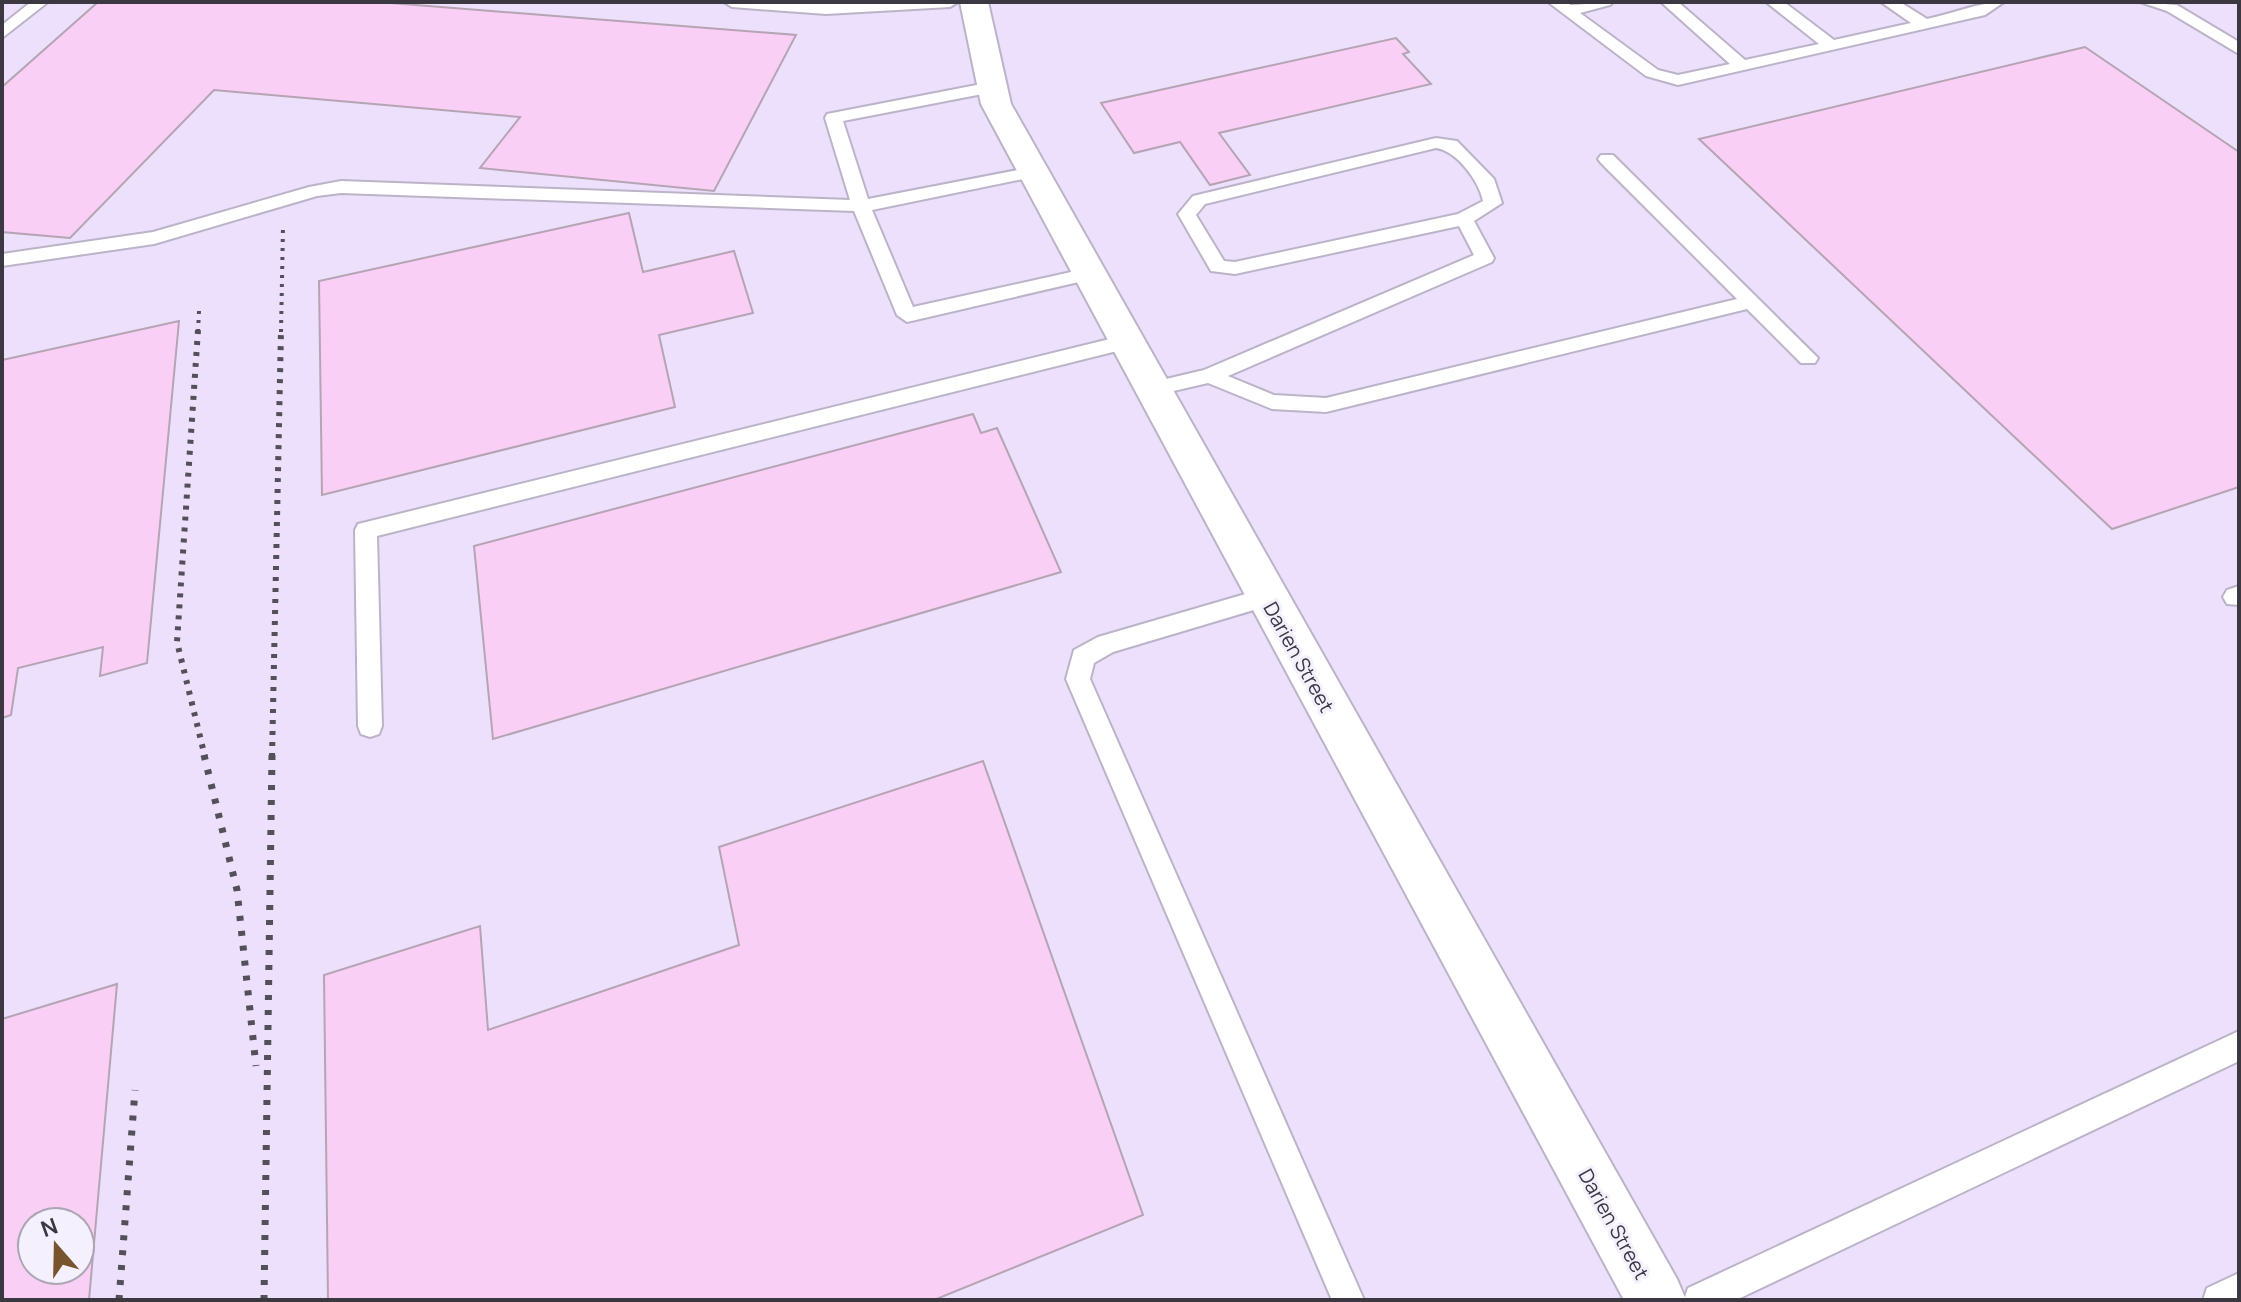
<svg xmlns="http://www.w3.org/2000/svg" width="2241" height="1302" viewBox="0 0 2241 1302" font-family="Manrope,sans-serif">
<style>
.built{fill:#ece0fd;fill-rule:evenodd}
.building{fill:#f9cff6;stroke:#b5a4b4;stroke-width:2;fill-rule:evenodd}
.lines{fill:none;stroke-linecap:round;stroke-linejoin:round}
.service-casing{stroke:#bcb3c8;stroke-width:4}
.minor-casing{stroke:#bcb3c8;stroke-width:4}
.service{fill:#fff;fill-rule:evenodd}
.minor{fill:#fff;fill-rule:evenodd}
.rail-far2{stroke:#545059;stroke-width:4;stroke-dasharray:3 6;stroke-linecap:butt}
.rail-far1{stroke:#545059;stroke-width:6;stroke-dasharray:4 7;stroke-linecap:butt}
.rail{stroke:#545059;stroke-width:7;stroke-dasharray:5 10;stroke-linecap:butt}
.labels{text-anchor:middle;dominant-baseline:central;stroke-width:6;stroke-linejoin:round;paint-order:stroke}
.street-label{font-size:20px;fill:#3c3841;stroke:#f5f0fd}
</style>
<rect width="100%" height="100%" fill="#f5f0fd"/>
<!-- built -->
<path class="built" d="M 2,2 L 2239,2 L 2239,1300 L 2,1300 ZM 32,1222 L 80,1222 L 80,1270 L 32,1270 Z"/>
<!-- building -->
<path class="building" d="M 98,2 L 378,2 L 796,35 L 714,191 L 480,168 L 520,117 L 214,90 L 70,238 L 2,232 L 2,87 Z
M 1396,38 L 1409,52 L 1403,54 L 1431,84 L 1219,133 L 1250,175 L 1210,185 L 1180,142 L 1134,153 L 1101,103 Z
M 2085,47 L 2239,152 L 2239,487 L 2112,529 L 1699,139 Z
M 629,213 L 643,272 L 734,251 L 753,313 L 659,335 L 675,407 L 322,495 L 319,281 Z
M 179,321 L 147,663 L 100,676 L 103,647 L 18,668 L 11,715 L 2,718 L 2,360 Z
M 973,414 L 981,433 L 997,428 L 1061,572 L 493,739 L 474,546 Z
M 983,761 L 1143,1215 L 934,1300 L 328,1300 L 324,975 L 480,926 L 488,1030 L 739,945 L 719,847 Z
M 117,984 L 89,1300 L 2,1300 L 2,1019 ZM 32,1222 L 80,1222 L 80,1270 L 32,1270 Z"/>
<g class="lines">
<!-- service casing -->
<g class="service-casing">
<path id="service" d="M 31,2 L 48,2 L 2,38 L 2,25 Z
M 724,2 L 958,2 L 950,7 L 826,14 L 732,7 Z
M 1548,2 L 1566,2 L 1571,5 L 1613,2 L 1610,5 L 1580,13 L 1658,70 L 1678,75 L 1730,64 L 1661,2 L 1678,2 L 1745,60 L 1819,44 L 1766,2 L 1784,2 L 1834,40 L 1911,23 L 1881,2 L 1900,2 L 1927,19 C 1952,14 1979,2 2004,2 L 1985,15 L 1678,85 L 1646,76 Z
M 2140,2 L 2177,5 L 2239,42 L 2239,54 L 2167,11 Z
M 992,82 L 1000,87 L 998,91 L 843,121 L 868,199 L 1033,167 L 1042,172 L 1033,177 L 872,210 L 913,307 L 1089,268 L 1096,270 L 1099,274 L 1096,278 L 907,322 L 897,315 L 854,211 L 341,193 L 317,196 L 154,244 L 2,266 L 2,254 L 153,232 L 309,187 L 341,181 L 850,200 L 825,118 L 827,114 Z
M 1436,138 L 1457,141 L 1494,179 L 1502,203 L 1474,221 L 1494,258 L 1492,262 L 1228,376 L 1274,395 L 1326,398 L 1737,299 L 1601,163 L 1598,159 L 1601,155 L 1613,155 L 1818,358 L 1815,363 L 1801,363 L 1747,309 L 1326,412 L 1272,409 L 1208,383 L 1152,396 L 1145,394 L 1142,389 L 1145,384 L 1204,370 L 1474,255 L 1459,226 L 1235,274 L 1211,271 L 1178,214 L 1193,196 ZM 1436,148 C 1457,151 1479,181 1483,201 L 1458,214 L 1235,262 L 1224,261 L 1196,215 L 1205,204 Z
M 1126,335 L 1136,342 L 1133,347 L 377,536 L 382,726 L 379,734 L 370,737 L 361,734 L 358,726 L 355,530 L 358,524 Z
M 2239,586 L 2239,605 L 2227,604 L 2223,597 L 2227,590 Z
M 1266,588 L 1274,590 L 1278,597 L 1274,604 L 1113,652 L 1094,663 L 1090,679 L 1364,1300 L 1332,1300 L 1066,679 L 1074,650 L 1098,637 Z
M 2239,1031 L 2239,1061 L 1736,1300 L 1684,1300 L 1688,1288 Z
M 2239,1273 L 2239,1300 L 2203,1300 L 2207,1288 Z"/>
</g>
<!-- minor casing -->
<g class="minor-casing">
<path id="minor" d="M 960,2 L 988,2 L 1011,104 L 1677,1279 L 1686,1300 L 1624,1300 L 981,104 Z"/>
</g>
<!-- service -->
<use href="#service" class="service"/>
<!-- minor -->
<use href="#minor" class="minor"/>
<!-- rail-far2 -->
<path class="rail-far2" d="M 198,332 L 199,311
M 281,332 L 283,227"/>
<!-- rail-far1 -->
<path class="rail-far1" d="M 198,330 L 177,642 L 205,757
M 272,757 L 281,330"/>
<!-- rail -->
<path class="rail" d="M 204,755 L 237,890 L 256,1066
M 119,1300 L 135,1090
M 264,1300 L 272,755"/>
</g>
<g class="labels">
<!-- street labels -->
<g class="street-label">
<text transform="translate(1299 657) rotate(61)">Darien Street</text>
<text transform="translate(1614 1224) rotate(61)">Darien Street</text>
</g>
</g>
<!-- border -->
<rect width="2241" height="1302" fill="none" stroke="#3c3841" stroke-width="8"/>
<!-- north arrow -->
<g transform="translate(56 1246) rotate(340)"><circle r="38" fill="#f5f0fd" stroke="#aba6b2" stroke-width="2"/>
<path d="M0-6L14 30L0 20L-14 30Z" fill="#77542d"/>
<text y="-12" font-size="22" font-weight="bold" text-anchor="middle" fill="#3c3841">N</text>
</g>
</svg>
